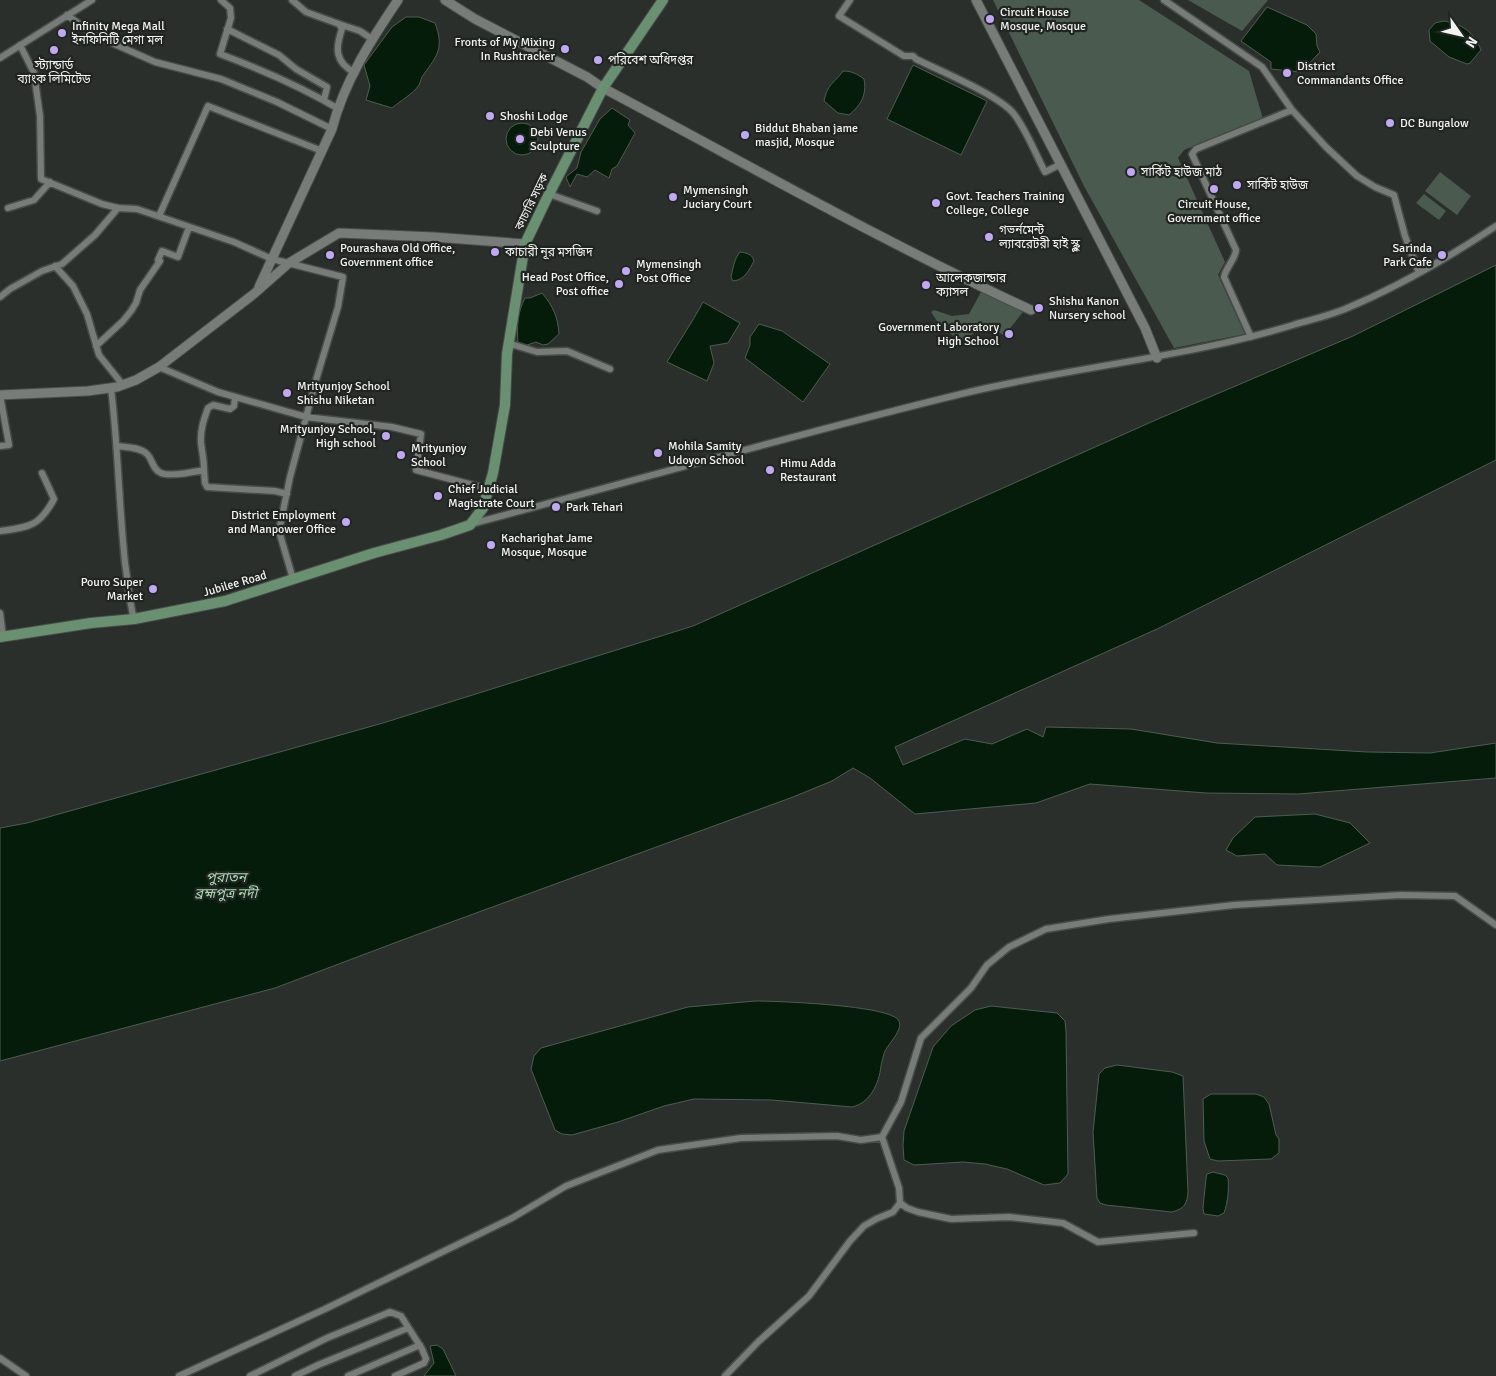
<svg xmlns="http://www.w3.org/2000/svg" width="1496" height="1376" viewBox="0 0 1496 1376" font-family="Signika,'Noto Sans Bengali',sans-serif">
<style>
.green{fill:#4b5a4e}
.water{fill:#061c0b;stroke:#4c5d50}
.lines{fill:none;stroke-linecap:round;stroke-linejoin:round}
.street-casing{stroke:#484c49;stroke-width:9}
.secondary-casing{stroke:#484c49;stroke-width:11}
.primary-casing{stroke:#484c49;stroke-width:12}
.street{stroke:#777c78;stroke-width:6}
.secondary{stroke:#777c78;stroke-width:9}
.primary{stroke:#699171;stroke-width:10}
.poi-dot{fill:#c0a8f3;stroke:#212522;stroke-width:2}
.labels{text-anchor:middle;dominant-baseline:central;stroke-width:4.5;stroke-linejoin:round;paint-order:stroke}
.poi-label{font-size:12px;fill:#f1f4f1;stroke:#212522;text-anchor:start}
.street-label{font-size:12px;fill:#f1f4f1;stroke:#212522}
.water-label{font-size:14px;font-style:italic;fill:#a6d6ae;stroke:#212522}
</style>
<rect width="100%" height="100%" fill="#2b2f2c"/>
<!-- green -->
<path class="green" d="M 993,0 L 1139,0 L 1249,71 L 1263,119 L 1184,150 L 1178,158 L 1225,262 L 1218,275 L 1245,334 L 1174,348 L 1084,186 Z
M 1188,0 L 1268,0 L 1242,31 Z
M 1440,172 L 1471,196 L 1457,215 L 1425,191 Z
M 1424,194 L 1446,211 L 1439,220 L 1416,203 Z
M 981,292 L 1023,312 L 1004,336 L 989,324 L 961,341 L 941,327 L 931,312 L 934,310 L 952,316 L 969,314 Z"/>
<!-- water -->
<path class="water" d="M 1267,7 L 1307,25 L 1316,34 L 1317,46 L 1320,52 L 1301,72 L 1271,69 L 1271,62 L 1241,41 Z
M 406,17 L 419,17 L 435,23 C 444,47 438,55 424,74 C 421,77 421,81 419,85 C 413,94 400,101 392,108 L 366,100 L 370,86 L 364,65 L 392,27 Z
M 1444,21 C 1462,24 1474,32 1481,50 L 1470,63 L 1467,64 L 1449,57 L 1430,41 L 1429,30 L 1435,23 Z
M 913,65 L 987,101 L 961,155 L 887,119 Z
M 843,71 C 852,71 857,74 864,79 C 867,95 861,105 849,115 L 838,113 L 824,101 C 828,83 833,85 843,71 Z
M 612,108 L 630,120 L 628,125 L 635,133 L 617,166 L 612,169 L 609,178 L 595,170 L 587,177 L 577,174 L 570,187 L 566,177 L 577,168 L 581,152 L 600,119 Z
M506 139a16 16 0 1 1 32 0a16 16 0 1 1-32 0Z
M 740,252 C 747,253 752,254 754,261 C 749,270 745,280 733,281 L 731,277 C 733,269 734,259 740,252 Z
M 1496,265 L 1496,460 L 1157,629 L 895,747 L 903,765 L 965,739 L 992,744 L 1027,729 L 1043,737 L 1046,727 L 1131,729 L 1217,743 L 1367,752 L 1430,753 L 1496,743 L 1496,778 L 1298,794 L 1206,793 L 1090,784 L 1036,803 L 915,814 L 870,778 L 853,768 L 832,781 L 793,797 L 405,939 L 275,988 L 0,1061 L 0,828 L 27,823 L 383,723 L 693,626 L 1158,419 L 1353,336 Z
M 542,293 C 553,306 558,317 559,334 L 548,344 L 543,345 L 536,342 L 524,346 L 518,344 C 517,327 517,313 525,298 L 530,298 Z
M 703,302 L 740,323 L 728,343 L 710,346 L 714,363 L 707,381 L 667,362 C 679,341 692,323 703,302 Z
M 759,324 L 782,331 L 830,364 L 803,402 L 745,358 L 750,345 L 750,337 Z
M 1315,814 L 1350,823 L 1370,843 L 1320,867 L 1277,865 L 1265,854 L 1237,856 L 1226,850 L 1233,838 L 1255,817 Z
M 755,1001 C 775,1001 892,1005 899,1021 C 903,1030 889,1043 885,1051 C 883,1056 882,1061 881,1066 C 879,1084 870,1103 852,1107 L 772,1100 L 694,1099 L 664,1106 L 618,1122 L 572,1135 L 562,1134 L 555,1130 L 531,1069 L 534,1056 L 541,1048 L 688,1007 Z
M 991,1006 L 1057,1013 L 1065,1021 L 1066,1032 L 1068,1174 L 1060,1183 L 1044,1185 L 1007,1169 L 985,1164 L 963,1162 L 914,1165 L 904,1160 L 903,1146 L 904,1131 L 933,1047 L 951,1026 L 975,1010 Z
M 1117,1065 L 1172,1072 L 1183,1076 L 1188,1192 C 1187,1204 1184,1209 1172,1212 L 1106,1205 L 1100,1203 L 1097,1198 L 1093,1132 L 1099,1074 L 1105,1068 Z
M 1211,1094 L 1256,1094 L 1264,1097 L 1269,1104 L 1276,1135 L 1279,1139 L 1279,1153 L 1271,1159 L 1218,1161 L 1210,1159 L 1204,1141 L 1203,1099 Z
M 1213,1172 L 1225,1175 L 1228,1178 C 1229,1189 1228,1202 1224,1213 L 1218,1216 L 1204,1214 L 1203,1208 L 1206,1178 L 1207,1174 Z
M 437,1345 L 443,1349 L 456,1376 L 424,1376 L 434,1363 L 430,1346 Z"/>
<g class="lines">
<!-- street casing -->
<g class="street-casing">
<path id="street" d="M 221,0 L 230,8 L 231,18 L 220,54 C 260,69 300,86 337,108
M 292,0 L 306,12 L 339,24 L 342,29 C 335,49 335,62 355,73
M 850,0 L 839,16 L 904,56 L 913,56 L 916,59 C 940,71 999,95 1014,114 C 1027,131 1035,153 1045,172 L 1061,164
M 1164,0 L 1262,67 L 1292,110 L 1326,147 L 1357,176 L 1375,187 L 1394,195 L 1405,236 L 1419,273
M 67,15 L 94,35 L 155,62 L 221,79 L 277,102 L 332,129
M 339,24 L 360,31 L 372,39
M 227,29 L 279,55 L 296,69 L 327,87 L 324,100
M 20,45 L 34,73 L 40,116 L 41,179 L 102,204 L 118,208 L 137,209 L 234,242 L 272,259 L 343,277 L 338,307 L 316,380 L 290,477 L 279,531 L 293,579
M 0,58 L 92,0
M 549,194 L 597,211
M 8,208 L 34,200 L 50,182
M 159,216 L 208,106 L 322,151
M 55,266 L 73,286 L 87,314 L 99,355 L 123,385
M 0,297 L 10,289 L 42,271 L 62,264 L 95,235 L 118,208
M 1251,337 L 1224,277 C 1226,267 1235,260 1236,250 L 1192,154 L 1196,149 L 1292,110
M 508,343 L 537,352 L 567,351 L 610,369
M 96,346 L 123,321 L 131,311 L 136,303 L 140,290 L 160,261 L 158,260 L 162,251 L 178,257 L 189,227
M 159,367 L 218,392 L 306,417 L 392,427 L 421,434 L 416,470 L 488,489
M 111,388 C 118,446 119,505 125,563 C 128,582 129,601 134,619
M 0,446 L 9,445 L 0,395
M 117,446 C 126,447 140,447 147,454 C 153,460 152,469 161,473 C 170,477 194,472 204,470 C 204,460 202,452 201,443 C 200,430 204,419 208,408 L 213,405 L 230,409 L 234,406 L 235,397
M 204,470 L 205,483 L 207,487 L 275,491 L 287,494
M 471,524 C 634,481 796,434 961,394 C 1071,367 1184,358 1293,325 C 1310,320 1328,316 1345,309 C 1398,287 1448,258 1496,226
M 0,531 C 29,527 39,527 54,499 L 42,473
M 0,613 L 3,636
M 900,1203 L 907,1208 L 918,1212 L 951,1219 L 1009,1217 L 1063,1223 L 1098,1242 L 1194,1233
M 0,1358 L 26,1376
M 179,1376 L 325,1309 L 512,1218 L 566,1186 L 658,1150 L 741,1138 L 837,1136 L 861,1140 L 882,1137 L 901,1102 L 921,1038 L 971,988 L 987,965 L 1009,947 L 1046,929 L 1109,919 L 1234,905 L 1401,895 L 1455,896 L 1496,925
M 250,1376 L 327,1338 L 390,1312 L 401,1316 L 422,1349 L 426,1359 L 424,1363 L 395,1376
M 295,1376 L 318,1365 L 408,1328
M 348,1376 L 420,1345
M 725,1376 L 758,1342 L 809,1296 L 850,1241 L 864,1226 L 876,1219 L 893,1212 L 900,1203 L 899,1188 L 882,1137"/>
</g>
<!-- secondary casing -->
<g class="secondary-casing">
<path id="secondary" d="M 445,0 L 475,19 L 587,77 L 603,88 C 745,163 885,243 1031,310
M 976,0 L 1145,328 L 1157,358
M 259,287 L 332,129 C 344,82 371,40 398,0
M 0,395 L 88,391 L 117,387 L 136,380 L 159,367 L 255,293 L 289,263 L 339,233 L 434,237 L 525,244"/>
</g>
<!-- primary casing -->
<g class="primary-casing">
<path id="primary" d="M 0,637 L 91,623 L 134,619 L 225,601 L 374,553 L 441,535 L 470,525 L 483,508 L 493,473 L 505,405 L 507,354 L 525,244 L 546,200 L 603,88 L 663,0"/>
</g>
<!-- street -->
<use href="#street" class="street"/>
<!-- secondary -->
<use href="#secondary" class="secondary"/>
<!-- primary -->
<use href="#primary" class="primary"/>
</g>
<!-- markers -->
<g class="poi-dot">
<circle cx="990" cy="19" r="5"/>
<circle cx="62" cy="33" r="5"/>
<circle cx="565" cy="49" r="5"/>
<circle cx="54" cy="50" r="5"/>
<circle cx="598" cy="60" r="5"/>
<circle cx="1287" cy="73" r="5"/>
<circle cx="490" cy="116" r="5"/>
<circle cx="1390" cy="123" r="5"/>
<circle cx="745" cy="135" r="5"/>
<circle cx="520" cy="139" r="5"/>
<circle cx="1131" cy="172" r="5"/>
<circle cx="1237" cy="185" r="5"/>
<circle cx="1214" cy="189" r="5"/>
<circle cx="673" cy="197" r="5"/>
<circle cx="936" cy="203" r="5"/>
<circle cx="989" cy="237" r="5"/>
<circle cx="495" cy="252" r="5"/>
<circle cx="330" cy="255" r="5"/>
<circle cx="1442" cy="255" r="5"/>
<circle cx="626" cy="271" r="5"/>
<circle cx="619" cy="284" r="5"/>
<circle cx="926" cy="285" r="5"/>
<circle cx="1039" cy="308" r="5"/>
<circle cx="1009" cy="334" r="5"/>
<circle cx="287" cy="393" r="5"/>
<circle cx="386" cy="436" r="5"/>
<circle cx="658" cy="453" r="5"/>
<circle cx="401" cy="455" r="5"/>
<circle cx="770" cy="470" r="5"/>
<circle cx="438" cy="496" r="5"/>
<circle cx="556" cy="507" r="5"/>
<circle cx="346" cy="522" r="5"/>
<circle cx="491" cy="545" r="5"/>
<circle cx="153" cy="589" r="5"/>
</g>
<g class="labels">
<!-- poi labels -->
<g class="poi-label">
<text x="1000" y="12">Circuit House<tspan x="1000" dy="14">Mosque, Mosque</tspan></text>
<text x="72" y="26">Infinity Mega Mall<tspan x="72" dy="14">ইনফিনিটি মেগা মল</tspan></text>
<text x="555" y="42" text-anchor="end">Fronts of My Mixing<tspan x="555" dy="14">In Rushtracker</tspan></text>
<text x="608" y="60">পরিবেশ অধিদপ্তর</text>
<text x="54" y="65" text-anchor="middle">স্ট্যান্ডার্ড<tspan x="54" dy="14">ব্যাংক লিমিটেড</tspan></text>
<text x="1297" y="66">District<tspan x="1297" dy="14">Commandants Office</tspan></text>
<text x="500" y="116">Shoshi Lodge</text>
<text x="1400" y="123">DC Bungalow</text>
<text x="755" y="128">Biddut Bhaban jame<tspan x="755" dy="14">masjid, Mosque</tspan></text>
<text x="530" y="132">Debi Venus<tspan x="530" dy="14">Sculpture</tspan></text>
<text x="1141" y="172">সার্কিট হাউজ মাঠ</text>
<text x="1247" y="185">সার্কিট হাউজ</text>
<text x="683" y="190">Mymensingh<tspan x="683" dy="14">Juciary Court</tspan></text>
<text x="946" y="196">Govt. Teachers Training<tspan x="946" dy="14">College, College</tspan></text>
<text x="1214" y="204" text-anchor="middle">Circuit House,<tspan x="1214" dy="14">Government office</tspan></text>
<text x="999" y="230">গভর্নমেন্ট<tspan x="999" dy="14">ল্যাবরেটরী হাই স্কুল</tspan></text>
<text x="340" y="248">Pourashava Old Office,<tspan x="340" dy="14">Government office</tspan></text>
<text x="1432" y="248" text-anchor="end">Sarinda<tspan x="1432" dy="14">Park Cafe</tspan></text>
<text x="505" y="252">কাচারী নূর মসজিদ</text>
<text x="636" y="264">Mymensingh<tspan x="636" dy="14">Post Office</tspan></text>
<text x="609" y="277" text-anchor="end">Head Post Office,<tspan x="609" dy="14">Post office</tspan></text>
<text x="936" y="278">আলেকজান্ডার<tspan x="936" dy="14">ক্যাসল</tspan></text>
<text x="1049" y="301">Shishu Kanon<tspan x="1049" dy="14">Nursery school</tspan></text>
<text x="999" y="327" text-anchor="end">Government Laboratory<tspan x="999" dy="14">High School</tspan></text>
<text x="297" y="386">Mrityunjoy School<tspan x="297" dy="14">Shishu Niketan</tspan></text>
<text x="376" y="429" text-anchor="end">Mrityunjoy School,<tspan x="376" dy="14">High school</tspan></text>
<text x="668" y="446">Mohila Samity<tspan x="668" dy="14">Udoyon School</tspan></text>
<text x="411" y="448">Mrityunjoy<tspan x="411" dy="14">School</tspan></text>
<text x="780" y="463">Himu Adda<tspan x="780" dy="14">Restaurant</tspan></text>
<text x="448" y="489">Chief Judicial<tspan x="448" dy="14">Magistrate Court</tspan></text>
<text x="566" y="507">Park Tehari</text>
<text x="336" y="515" text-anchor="end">District Employment<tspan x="336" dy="14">and Manpower Office</tspan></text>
<text x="501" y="538">Kacharighat Jame<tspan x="501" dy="14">Mosque, Mosque</tspan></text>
<text x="143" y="582" text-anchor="end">Pouro Super<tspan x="143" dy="14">Market</tspan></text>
</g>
<!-- street labels -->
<g class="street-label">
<text transform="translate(532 202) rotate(-64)">কাচারি সড়ক</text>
<text transform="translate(235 584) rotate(-16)">Jubilee Road</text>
</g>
<!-- water labels -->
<g class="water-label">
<text x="226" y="877">পুরাতন<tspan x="226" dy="16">ব্রহ্মপুত্র নদী</tspan></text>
</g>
</g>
<!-- north arrow -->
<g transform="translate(1461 35) rotate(124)" stroke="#212522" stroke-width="4" paint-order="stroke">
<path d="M0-4L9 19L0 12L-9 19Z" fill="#f1f4f1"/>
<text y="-8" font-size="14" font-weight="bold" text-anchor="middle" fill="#f1f4f1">N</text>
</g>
</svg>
